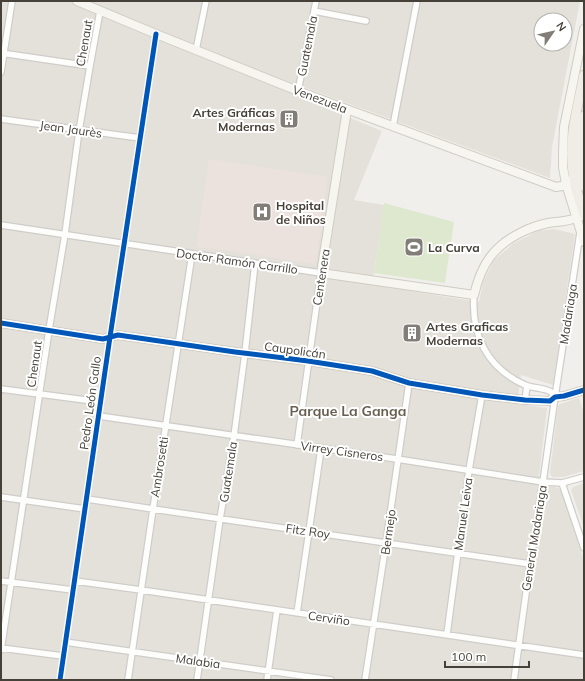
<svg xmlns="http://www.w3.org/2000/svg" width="585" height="681" viewBox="0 0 585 681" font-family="Mulish,sans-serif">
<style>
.residential{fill:#e4e1da;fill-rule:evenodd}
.medical{fill:#ebe1dd}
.green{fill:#dde8ce}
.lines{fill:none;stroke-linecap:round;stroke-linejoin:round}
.street-casing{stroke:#cfcdc9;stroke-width:8}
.secondary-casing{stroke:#cfccc3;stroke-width:10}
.primary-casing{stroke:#d1cbbb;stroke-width:11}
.street{stroke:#fdfdfc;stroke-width:5.5}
.secondary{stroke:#f6f5f0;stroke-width:8}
.primary{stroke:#f0ede6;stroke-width:9}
.cycleway-casing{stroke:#fff;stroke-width:8}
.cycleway{stroke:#0057b8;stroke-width:5}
.labels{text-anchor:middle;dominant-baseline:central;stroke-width:4;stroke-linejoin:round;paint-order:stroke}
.street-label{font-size:12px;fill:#464138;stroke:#fff}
.poi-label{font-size:12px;font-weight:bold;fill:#464138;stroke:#fff;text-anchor:start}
.quarter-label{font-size:14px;font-weight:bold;fill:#685f51;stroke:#fff}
</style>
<rect width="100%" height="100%" fill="#f1efeb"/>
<!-- residential -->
<path class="residential" d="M 1,1 L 70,1 L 132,29 L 382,131 L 354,200 L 384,205 L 372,285 L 479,302 L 483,282 L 494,260 L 514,243 L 538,231 L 554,229 L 575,234 L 553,385 L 521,375 L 517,404 L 547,408 L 538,484 L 559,488 L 562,492 L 584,561 L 584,680 L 1,680 Z
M 84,1 L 580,1 L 552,147 L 550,177 L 550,178 L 152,31 ZM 541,20 L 565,20 L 565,44 L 541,44 Z
M 579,398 L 584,414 L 584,471 L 563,477 L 552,477 L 550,473 L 558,406 L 560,404 Z
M 584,483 L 584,528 L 571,490 L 573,487 Z"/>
<!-- medical -->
<path class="medical" d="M 209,159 L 328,177 L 316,262 L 313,264 L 239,252 L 196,247 Z"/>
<!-- green -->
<path class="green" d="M 384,203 L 454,222 L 445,283 L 374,273 Z"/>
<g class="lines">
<!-- street casing -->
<g class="street-casing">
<path id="street" d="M 314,11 L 366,21
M 196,50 L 206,1
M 1,53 L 90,66
M 1,72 L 12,1
M 298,91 L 316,1
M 1,119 L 140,138
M 393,126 L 417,1
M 1,225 L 321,273 L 297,445
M 474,295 C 471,335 487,368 525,385 C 531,388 546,388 551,392 C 553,394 554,395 555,397
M 1,389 L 101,402
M 525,400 L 527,386
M 99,416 L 397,459 L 543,482 L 562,483 L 584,477
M 562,483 L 584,548
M 1,497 L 85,509
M 87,499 L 153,509 L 530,564
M 1,581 L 73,590
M 75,581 L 141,590 L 584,655
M 297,613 L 321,449
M 447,634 L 469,470 L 482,395
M 65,642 L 331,680
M 1,648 L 63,656
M 1,650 L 49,330 L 65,234 L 79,131 L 90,66 L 100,11
M 60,680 L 110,337 L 156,34
M 128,680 L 153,509 L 192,254
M 197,680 L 220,519 L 234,436 L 245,353 L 255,263
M 267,680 L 277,610
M 365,680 L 386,543 L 409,383
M 514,680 L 530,564 L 543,482 L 555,397 L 580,233"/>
</g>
<!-- secondary casing -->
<g class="secondary-casing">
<path id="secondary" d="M 77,1 L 156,34 L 298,91 L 556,187 L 562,186 L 578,176
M 584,29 L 564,127 L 563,152 L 563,167 L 566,184 L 584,242
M 347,110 L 321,273 L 474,295 C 481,265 493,246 522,232 C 530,228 539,225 548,223 C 553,222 559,222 564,221 C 571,220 577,218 584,215
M 1,323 L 103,339 L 118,335 L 235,352 L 308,361 L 372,371 L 409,383 L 482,395 L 525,400 L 550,401 L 555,397 L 564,396 L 584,390"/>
</g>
<!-- primary casing -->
<g class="primary-casing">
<path id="primary" d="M 584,75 C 577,109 567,144 574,179 C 576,191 581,203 584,215
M 584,116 C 579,143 576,159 584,186"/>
</g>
<!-- street -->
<use href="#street" class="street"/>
<!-- secondary -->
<use href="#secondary" class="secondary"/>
<!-- primary -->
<use href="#primary" class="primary"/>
<!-- cycleway casing -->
<g class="cycleway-casing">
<path id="cycleway" d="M 1,323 L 103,339 L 118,335 L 235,352 L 308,361 L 372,371 L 409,383 L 482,395 L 525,400 L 550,401 L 555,397 L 564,396 L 584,390
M 60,680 L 110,337 L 156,34"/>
</g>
<!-- cycleway -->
<use href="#cycleway" class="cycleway"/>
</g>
<!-- icons -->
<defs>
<g id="building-square" transform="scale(1)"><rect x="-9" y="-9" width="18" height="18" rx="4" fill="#827e77" stroke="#fff"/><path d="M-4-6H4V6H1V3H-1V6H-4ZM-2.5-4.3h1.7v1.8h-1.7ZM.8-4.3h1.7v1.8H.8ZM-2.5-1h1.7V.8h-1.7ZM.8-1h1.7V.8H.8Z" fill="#fff"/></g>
<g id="hospital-square" transform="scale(1)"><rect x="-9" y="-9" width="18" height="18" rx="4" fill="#827e77" stroke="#fff"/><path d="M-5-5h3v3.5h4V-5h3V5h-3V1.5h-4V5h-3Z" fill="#fff"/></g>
<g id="stadium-square" transform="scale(1)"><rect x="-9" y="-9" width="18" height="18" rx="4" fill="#827e77" stroke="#fff"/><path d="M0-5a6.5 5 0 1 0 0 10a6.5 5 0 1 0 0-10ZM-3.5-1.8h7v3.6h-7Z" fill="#fff"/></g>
</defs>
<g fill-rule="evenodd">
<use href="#building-square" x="289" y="119"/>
<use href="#hospital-square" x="262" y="212"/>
<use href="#stadium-square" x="414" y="247"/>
<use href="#building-square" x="412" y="333"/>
</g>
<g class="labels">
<!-- street labels -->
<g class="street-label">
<text transform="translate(84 43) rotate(-80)">Chenaut</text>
<text transform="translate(307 46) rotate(-79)">Guatemala</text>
<text transform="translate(320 99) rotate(21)">Venezuela</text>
<text transform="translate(71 129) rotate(8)">Jean Jaurès</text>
<text transform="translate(237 261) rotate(8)">Doctor Ramón Carrillo</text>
<text transform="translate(321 277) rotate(-81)">Centenera</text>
<text transform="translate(568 314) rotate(-81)">Madariaga</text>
<text transform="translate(295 350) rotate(8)">Caupolicán</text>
<text transform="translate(34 364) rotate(-82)">Chenaut</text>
<text transform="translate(90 403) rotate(-82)">Pedro León Gallo</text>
<text transform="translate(342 451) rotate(8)">Virrey Cisneros</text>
<text transform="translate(159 467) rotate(-81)">Ambrosetti</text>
<text transform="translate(228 472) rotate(-81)">Guatemala</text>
<text transform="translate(463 514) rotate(-82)">Manuel Leiva</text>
<text transform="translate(308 531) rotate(8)">Fitz Roy</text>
<text transform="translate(388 532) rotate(-82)">Bermejo</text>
<text transform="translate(534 538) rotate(-81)">General Madariaga</text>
<text transform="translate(329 618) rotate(8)">Cerviño</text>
<text transform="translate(198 661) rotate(8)">Malabia</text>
</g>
<!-- poi labels -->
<g class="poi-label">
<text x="275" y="112" text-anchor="end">Artes Gráficas<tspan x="275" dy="14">Modernas</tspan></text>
<text x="276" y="205">Hospital<tspan x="276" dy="14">de Niños</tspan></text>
<text x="428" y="247">La Curva</text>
<text x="426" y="326">Artes Graficas<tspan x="426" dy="14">Modernas</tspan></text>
</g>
<!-- quarter labels -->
<g class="quarter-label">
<text x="348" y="411">Parque La Ganga</text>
</g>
</g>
<!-- border -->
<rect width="585" height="681" fill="none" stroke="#464138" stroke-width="4"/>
<!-- north arrow -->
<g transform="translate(553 32) rotate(56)"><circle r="19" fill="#ffffff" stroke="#b5b3af"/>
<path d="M0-3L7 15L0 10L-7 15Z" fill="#827e77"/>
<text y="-6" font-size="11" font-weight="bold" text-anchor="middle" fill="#464138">N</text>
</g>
<!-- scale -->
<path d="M445 661v6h84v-6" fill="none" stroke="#464138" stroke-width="2"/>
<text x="451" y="661" font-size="12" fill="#464138" stroke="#ffffff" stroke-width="3" paint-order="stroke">100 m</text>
</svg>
